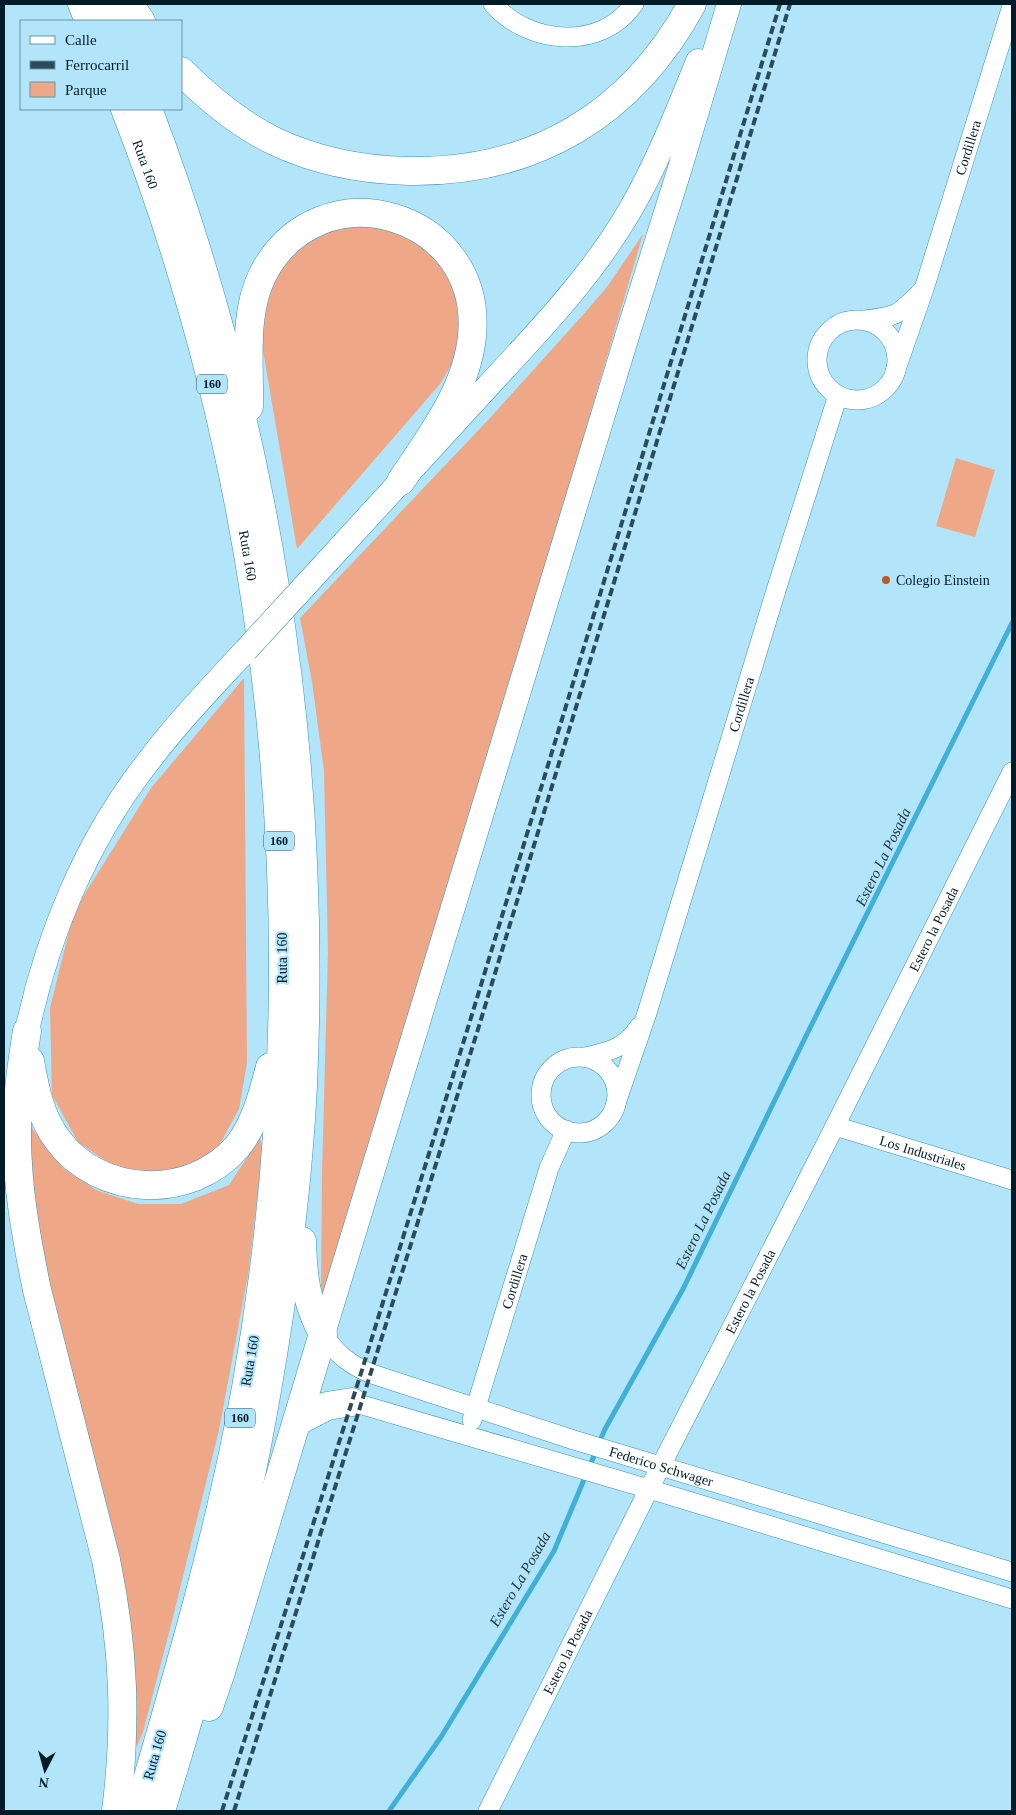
<svg xmlns="http://www.w3.org/2000/svg" width="1016" height="1815" viewBox="0 0 1016 1815" font-family="'Times New Roman',serif">
<style>
.green{fill:#eea887}
.lines{fill:none;stroke-linecap:round;stroke-linejoin:round}
.stream{stroke:#41b0d8;stroke-width:5}
.minor-casing{stroke:#3794b5;stroke-width:20}
.major-casing{stroke:#3794b5;stroke-width:25}
.highway-casing{stroke:#3794b5;stroke-width:29}
.minor{stroke:#fff;stroke-width:19}
.major{stroke:#fff;stroke-width:24}
.highway{stroke:#fff;stroke-width:28}
.rail{stroke:#2b4b59;stroke-width:4;stroke-dasharray:8 4;stroke-linecap:butt}
.major-bridge-casing{stroke:#3794b5;stroke-width:25;stroke-linecap:butt}
.major-bridge{stroke:#fff;stroke-width:24}
.poi-dot{fill:#bd5922;stroke:#b2e4fa;stroke-width:2}
.labels{text-anchor:middle;dominant-baseline:central;stroke-width:4;stroke-linejoin:round;paint-order:stroke}
.shield{fill:#b2e4fa;stroke:#365866;stroke-width:1}
.shield-label{font-size:12px;font-weight:bold;fill:#011c27}
.street-label{font-size:14px;fill:#011c27;stroke:#b2e4fa}
.poi-label{font-size:14px;fill:#011c27;stroke:#b2e4fa;text-anchor:start}
.water-label{font-size:15px;font-style:italic;fill:#19313b;stroke:#b2e4fa}
</style>
<rect width="100%" height="100%" fill="#b2e4fa"/>
<!-- green -->
<path class="green" d="M 365,219 L 424,241 L 459,294 L 462,325 L 456,357 L 440,384 L 297,549 L 261,339 L 266,282 L 304,236 Z
M 643,234 L 547,561 L 324,1296 L 321,1286 L 322,1173 L 328,952 L 324,771 L 312,682 L 300,618 L 490,418 L 582,316 L 607,287 Z
M 956,458 L 995,470 L 975,537 L 936,526 Z
M 244,678 L 247,1063 L 239,1109 L 215,1153 L 198,1167 L 153,1172 L 116,1168 L 78,1142 L 52,1095 L 50,1008 L 74,911 L 151,788 Z
M 27,1122 L 63,1168 L 96,1190 L 138,1204 L 181,1204 L 229,1185 L 260,1138 L 263,1150 L 248,1275 L 219,1430 L 171,1625 L 143,1732 L 132,1757 L 56,1323 L 31,1190 Z"/>
<g class="lines">
<!-- stream -->
<path class="stream" d="M 599,1443 L 605,1429 L 683,1289 L 805,1038 L 1012,623
M 389,1811 L 441,1737 L 554,1551 L 596,1451"/>
<!-- minor casing -->
<g class="minor-casing">
<g id="minor">
<path d="M 493,4 C 529,45 601,51 634,4"/>
<path d="M 864,320 C 896,317 898,315 921,292"/>
<circle cx="857" cy="360" r="40"/>
<path id="s1" d="M 895,372 L 924,289 L 1012,6"/>
<path d="M 585,1057 C 608,1052 626,1048 639,1027"/>
<circle cx="579" cy="1095" r="38"/>
<path id="s2" d="M 615,1106 L 647,1013 L 778,584 L 838,395"/>
<path id="s3" d="M 835,1126 L 1012,1180"/>
<path id="s4" d="M 323,1334 C 336,1354 350,1365 372,1374 L 574,1440 L 1012,1572"/>
<path d="M 352,1402 L 649,1489 L 1012,1599"/>
<path id="s5" d="M 472,1420 L 549,1168 L 566,1130"/>
<path id="s6" d="M 488,1811 L 649,1489 L 835,1126 L 1012,772"/>
</g>
</g>
<!-- major casing -->
<g class="major-casing">
<path id="major" d="M 302,589 C 365,521 427,453 489,385 C 539,331 591,277 629,212 C 657,164 677,113 698,61
M 27,1031 C 47,937 85,844 144,767 C 175,725 211,688 246,650
M 323,1334 L 628,333 L 680,168 L 729,4"/>
</g>
<!-- highway casing -->
<g class="highway-casing">
<g id="highway">
<path d="M 82,4 L 89,21"/>
<path d="M 105,4 L 112,21"/>
<path d="M 129,4 L 141,21"/>
<path d="M 181,71 C 208,98 239,124 274,141 C 316,161 363,170 409,171 C 535,173 632,114 692,4"/>
<path id="s7" d="M 125,109 C 282,513 321,962 246,1388 C 220,1532 179,1671 138,1811"/>
<path d="M 148,109 C 266,419 318,753 303,1085 C 297,1204 280,1323 258,1440 C 234,1565 198,1689 161,1811"/>
<path d="M 249,407 C 250,365 243,315 262,276 C 318,164 484,212 472,336 C 467,390 430,437 401,481"/>
<path d="M 27,1031 C 22,1063 17,1095 17,1127 C 16,1182 26,1237 37,1290 L 106,1560 C 124,1647 127,1723 116,1811"/>
<path d="M 30,1061 C 35,1089 40,1116 57,1139 C 99,1197 190,1201 237,1147 C 255,1125 263,1094 270,1067"/>
<path d="M 298,1421 L 327,1406 L 352,1402"/>
<path d="M 209,1707 L 220,1675 L 323,1334 C 306,1302 303,1277 302,1241"/>
</g>
</g>
<!-- minor -->
<use href="#minor" class="minor"/>
<!-- major -->
<use href="#major" class="major"/>
<!-- highway -->
<use href="#highway" class="highway"/>
<!-- rail -->
<path class="rail" d="M 222,1811 L 362,1370 L 470,1021 L 780,4
M 234,1811 L 479,1026 L 790,4"/>
<!-- major-bridge casing -->
<g class="major-bridge-casing">
<path id="major-bridge" d="M 246,650 L 302,589"/>
</g>
<!-- major-bridge -->
<use href="#major-bridge" class="major-bridge"/>
</g>
<!-- markers -->
<circle class="poi-dot" cx="886" cy="580" r="5"/>
<g class="labels">
<!-- shield labels -->
<g class="shield">
<rect x="197" y="374.5" width="30" height="19" rx="4"/>
<rect x="264" y="831.5" width="30" height="19" rx="4"/>
<rect x="225" y="1408.5" width="30" height="19" rx="4"/>
</g>
<g class="shield-label">
<text x="212" y="384">160</text>
<text x="279" y="841">160</text>
<text x="240" y="1418">160</text>
</g>
<!-- street labels -->
<g class="street-label">
<text stroke="none"><textPath href="#s1" startOffset="236">Cordillera</textPath></text>
<text stroke="none"><textPath href="#s7" startOffset="59">Ruta 160</textPath></text>
<text stroke="none"><textPath href="#s7" startOffset="464">Ruta 160</textPath></text>
<text stroke="none"><textPath href="#s2" startOffset="421">Cordillera</textPath></text>
<text stroke="none"><textPath href="#s6" startOffset="988">Estero la Posada</textPath></text>
<text transform="translate(282 958) rotate(-90)">Ruta 160</text>
<text stroke="none"><textPath href="#s3" startOffset="92">Los Industriales</textPath></text>
<text stroke="none"><textPath href="#s5" startOffset="145">Cordillera</textPath></text>
<text stroke="none"><textPath href="#s6" startOffset="582">Estero la Posada</textPath></text>
<text transform="translate(250 1361) rotate(-80)">Ruta 160</text>
<text stroke="none"><textPath href="#s4" startOffset="368">Federico Schwager</textPath></text>
<text stroke="none"><textPath href="#s6" startOffset="178">Estero la Posada</textPath></text>
<text transform="translate(155 1755) rotate(-74)">Ruta 160</text>
</g>
<!-- poi labels -->
<g class="poi-label">
<text x="896" y="580">Colegio Einstein</text>
</g>
<!-- water labels -->
<g class="water-label">
<text transform="translate(883 857) rotate(-64)">Estero La Posada</text>
<text transform="translate(703 1220) rotate(-64)">Estero La Posada</text>
<text transform="translate(520 1579) rotate(-60)">Estero La Posada</text>
</g>
</g>
<!-- border -->
<rect width="1016" height="1815" fill="none" stroke="#011c27" stroke-width="10"/>
<!-- legend -->
<rect x="20" y="20" width="162" height="90" fill="#b2e4fa" stroke="#6b94a6"/>
<rect x="30" y="36" width="25" height="8" fill="#ffffff" stroke="#6b94a6"/>
<text x="65" y="45" font-size="15" fill="#011c27">Calle</text>
<rect x="30" y="61" width="25" height="8" fill="#2b4b59" stroke="#6b94a6"/>
<text x="65" y="70" font-size="15" fill="#011c27">Ferrocarril</text>
<rect x="30" y="82" width="25" height="15" fill="#eea887" stroke="#6b94a6"/>
<text x="65" y="95" font-size="15" fill="#011c27">Parque</text>
<!-- north arrow -->
<g transform="translate(45 1770) rotate(186)" stroke="#b2e4fa" stroke-width="4" paint-order="stroke">
<path d="M0-4L9 19L0 12L-9 19Z" fill="#011c27"/>
<text y="-8" font-size="14" font-weight="bold" text-anchor="middle" fill="#011c27">N</text>
</g>
</svg>
